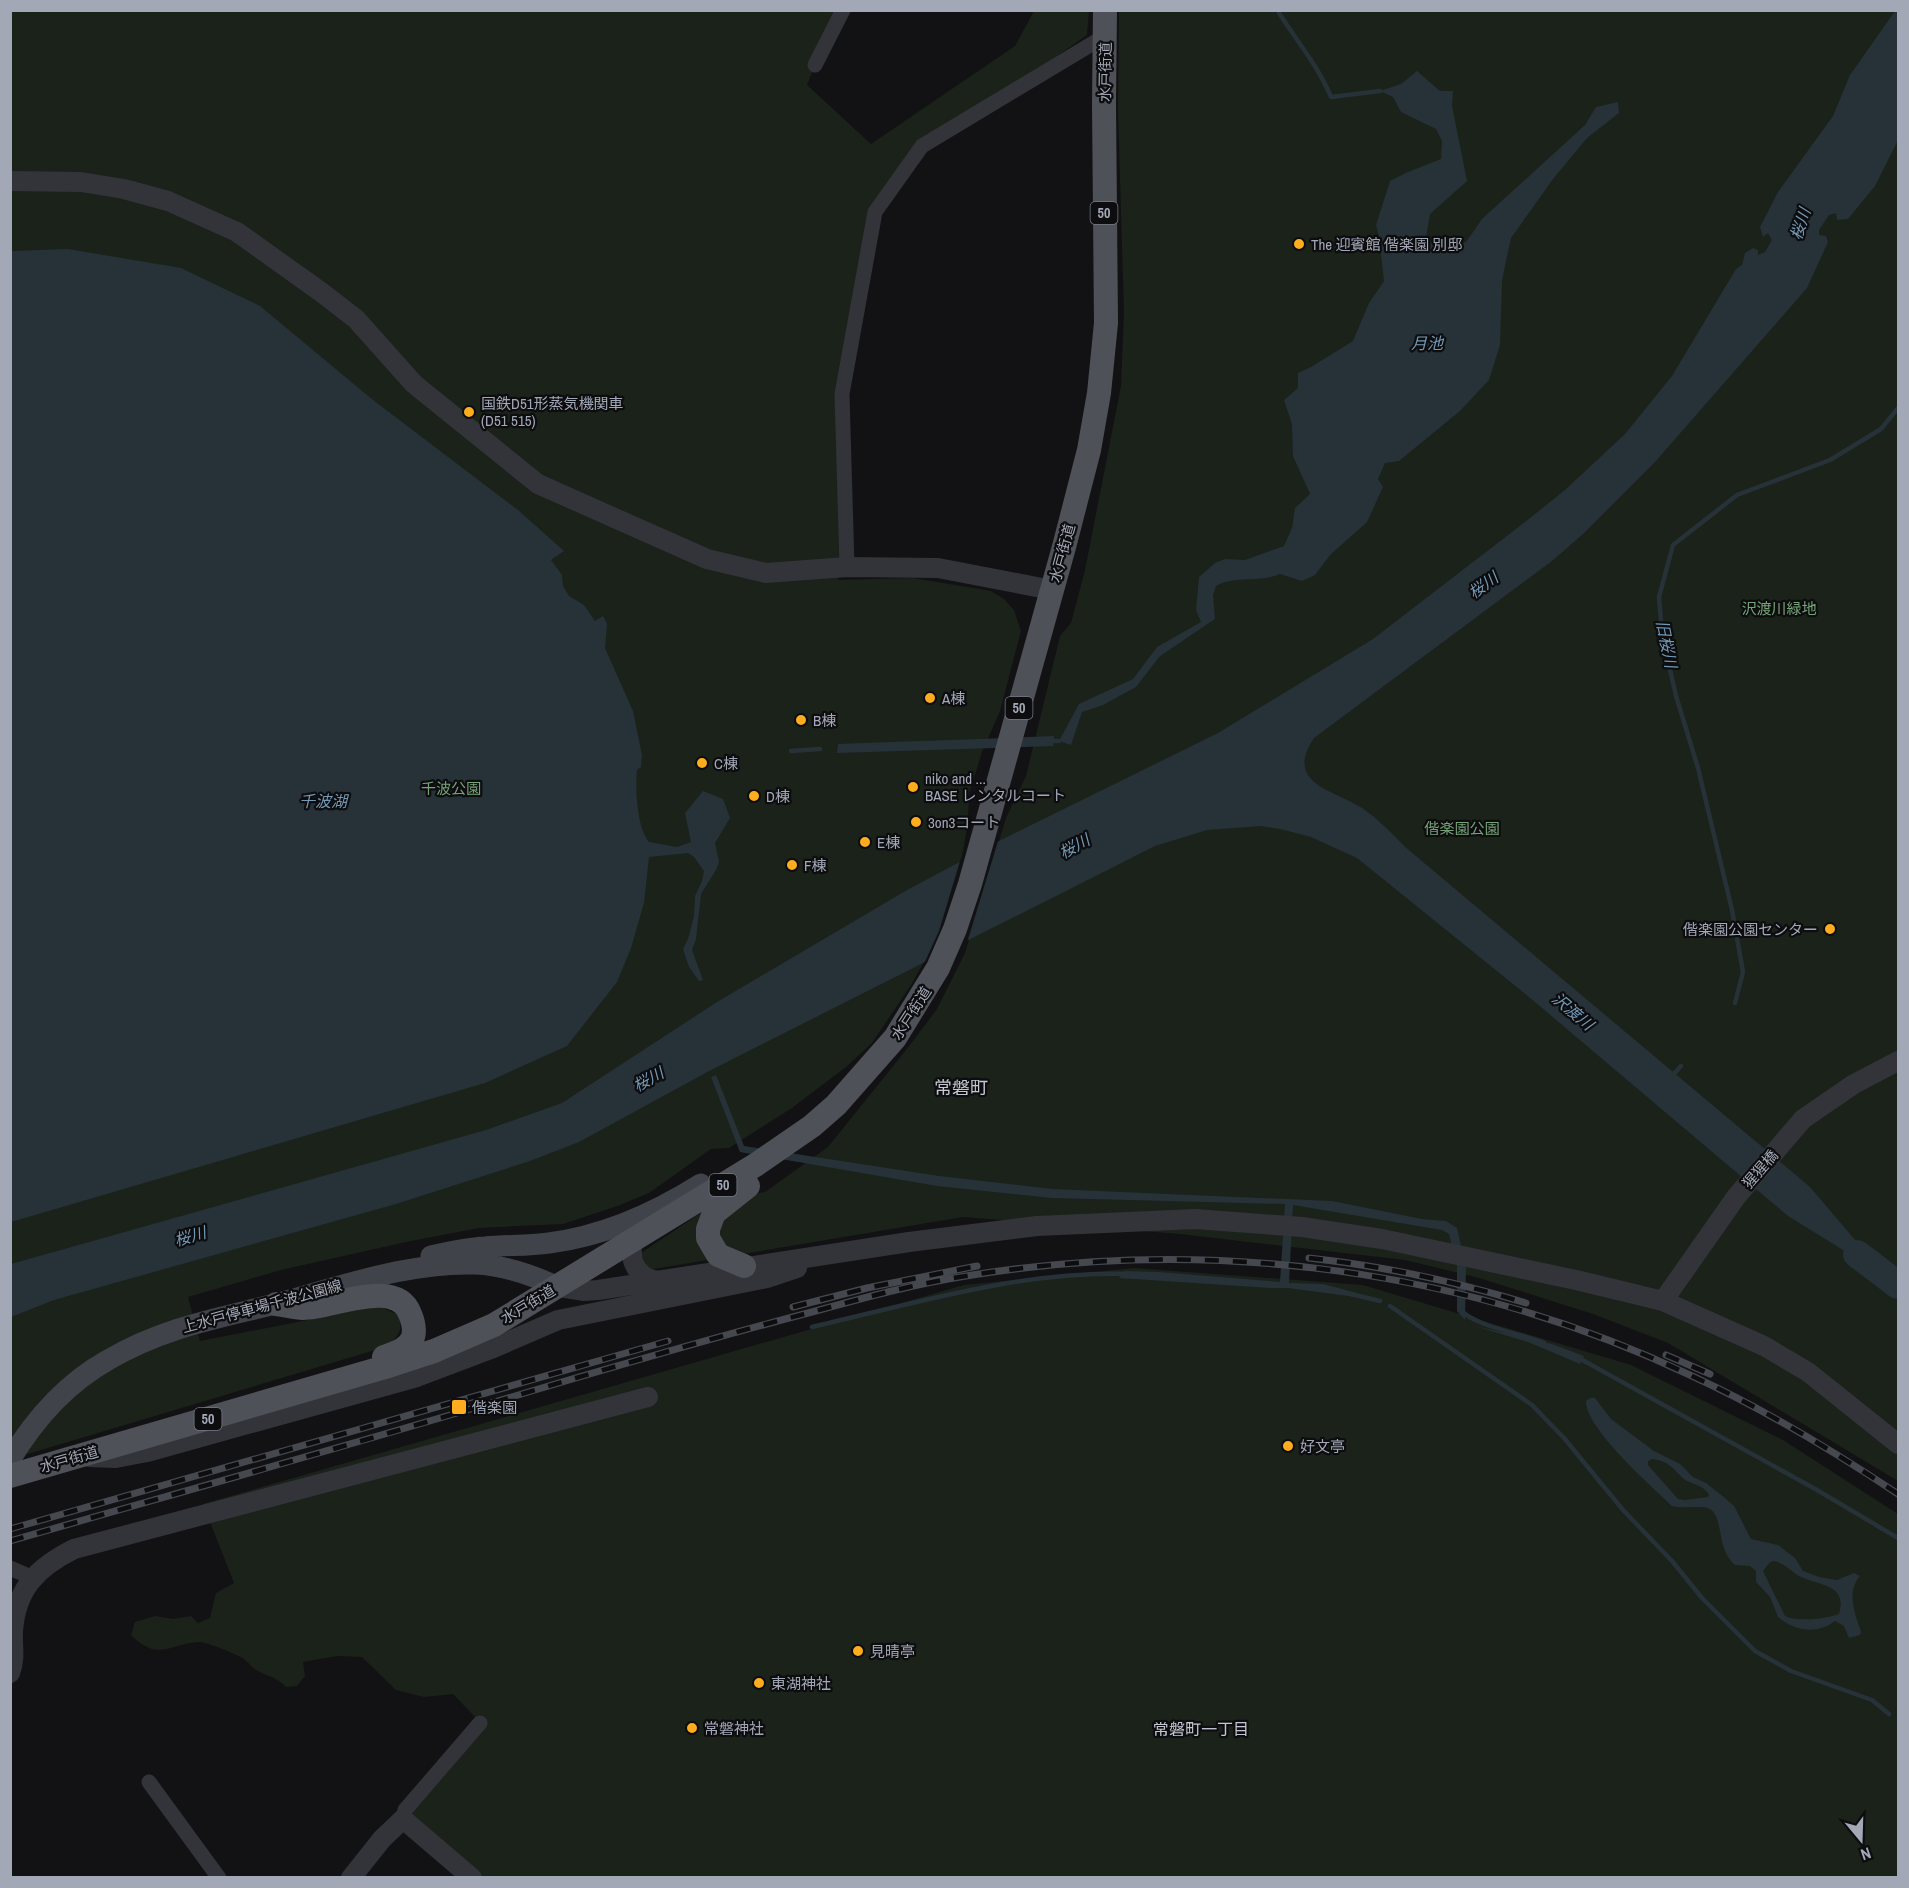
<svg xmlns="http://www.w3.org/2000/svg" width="1909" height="1888" viewBox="0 0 1909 1888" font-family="'Archivo Narrow','Noto Sans JP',sans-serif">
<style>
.green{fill:#1a221a}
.water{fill:#273138;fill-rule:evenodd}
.pier{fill:#121214}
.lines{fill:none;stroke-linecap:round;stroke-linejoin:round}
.stream{stroke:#273138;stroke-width:4.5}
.river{stroke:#273138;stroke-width:28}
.minor{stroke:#323439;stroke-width:15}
.tertiary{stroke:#323439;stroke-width:20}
.secondary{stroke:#404349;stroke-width:21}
.primary{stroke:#4e5158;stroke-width:24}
.rail-casing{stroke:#45484e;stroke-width:7}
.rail{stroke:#0d0d0f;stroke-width:4.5;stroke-dasharray:14;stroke-linecap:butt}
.poi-dot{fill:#ffac1e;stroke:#0d0d0f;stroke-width:2}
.labels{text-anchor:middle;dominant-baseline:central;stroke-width:4.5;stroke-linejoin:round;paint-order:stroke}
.shield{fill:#0d0d0f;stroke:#757a84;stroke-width:1.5}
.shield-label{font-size:14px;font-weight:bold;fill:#a2a8b6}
.street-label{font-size:15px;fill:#a2a8b6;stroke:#0d0d0f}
.poi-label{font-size:15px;fill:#a2a8b6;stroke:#0d0d0f;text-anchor:start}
.park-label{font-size:15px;fill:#76a377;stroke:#0d0d0f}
.water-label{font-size:16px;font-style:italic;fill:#7499b5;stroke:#0d0d0f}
.neighbourhood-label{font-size:16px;fill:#c3c7d1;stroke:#0d0d0f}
.quarter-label{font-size:18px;fill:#c3c7d1;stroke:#0d0d0f}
</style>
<rect width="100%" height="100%" fill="#121214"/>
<!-- green -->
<path class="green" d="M 10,11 L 843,11 L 815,65 L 807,85 L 871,144 L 1015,46 L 1034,11 L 1089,11 L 1087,35 L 969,118 L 922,146 L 875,212 L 842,394 L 842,557 L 838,580 L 913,578 L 991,591 L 1004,599 L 1014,610 L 1021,631 L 1000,711 L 982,752 L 969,794 L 968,822 L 963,851 L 953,893 L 929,953 L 911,985 L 872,1043 L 846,1067 L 792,1108 L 729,1148 L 711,1149 L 649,1193 L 620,1205 L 563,1224 L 479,1228 L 406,1242 L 281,1270 L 188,1297 L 200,1341 L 379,1306 L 398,1315 C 405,1332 396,1340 382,1348 L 11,1459 Z
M 1119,11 L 1898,11 L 1898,1481 L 1668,1343 L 1593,1314 L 1479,1278 L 1405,1260 L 1180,1234 L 963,1217 L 648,1270 L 641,1253 L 723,1198 L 765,1192 L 828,1147 L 910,1045 L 937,1009 L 965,953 L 1006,818 L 1026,776 L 1060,636 L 1071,623 L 1085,570 L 1121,386 L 1124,313 L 1118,111 Z
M 1134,1268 L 1363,1285 L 1631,1365 L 1783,1440 L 1898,1514 L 1898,1877 L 475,1877 L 406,1818 L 482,1724 L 453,1694 L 424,1697 L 396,1690 L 362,1657 L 337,1656 L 303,1662 L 305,1676 L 297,1686 L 286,1687 C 277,1677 269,1677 258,1671 C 252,1668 249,1663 244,1659 C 239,1655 206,1642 200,1642 C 169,1643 160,1663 131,1635 L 135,1622 L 155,1616 L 173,1619 L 191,1616 L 198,1623 L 210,1618 L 216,1593 L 234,1583 L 203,1504 L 964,1285 Z"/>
<!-- water -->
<path class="water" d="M 1895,11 L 1898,11 L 1898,140 L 1875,186 L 1848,219 L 1837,220 L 1836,213 L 1829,215 L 1819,230 L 1819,235 L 1826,236 L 1828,242 L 1807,288 L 1655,462 L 1583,534 L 1552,561 L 1314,738 C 1283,784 1335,790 1362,808 C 1378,819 1391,832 1404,846 L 1810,1187 L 1867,1254 L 1890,1274 L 1885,1282 L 1856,1258 L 1788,1216 L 1529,997 L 1357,858 L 1311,837 L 1280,829 L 1261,826 L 1207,830 L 1155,846 L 711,1070 L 579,1142 L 530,1161 L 396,1204 L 54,1300 L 11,1317 L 11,1264 L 486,1130 L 562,1103 L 717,1002 L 907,890 L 1001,840 L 1218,733 L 1373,639 L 1525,522 L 1565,490 L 1625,434 L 1672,376 L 1736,269 L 1742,265 L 1745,253 L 1753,248 L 1758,250 L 1758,255 L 1765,252 L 1772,240 L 1768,233 L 1763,237 L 1760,227 L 1778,192 L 1833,116 L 1850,75 Z
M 1417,71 L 1440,91 L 1453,91 L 1452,106 L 1467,181 L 1430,214 L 1426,238 L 1442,253 L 1466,242 L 1482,219 L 1585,125 L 1596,107 L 1618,102 L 1619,113 L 1587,138 L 1553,179 L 1511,238 L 1502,280 L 1500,345 L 1489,380 L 1460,411 L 1399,461 L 1385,463 L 1378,479 L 1383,487 L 1367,522 L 1330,555 L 1315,575 L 1302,581 L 1280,574 C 1260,583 1234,575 1216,586 L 1213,595 L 1215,619 L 1160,656 L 1136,687 L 1103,705 L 1082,712 L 1071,745 L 1059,741 L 1079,704 L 1133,679 L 1157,647 L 1201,622 L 1196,610 L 1199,577 L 1215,563 L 1225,559 L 1245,560 L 1284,546 L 1292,528 L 1295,508 L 1310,494 L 1293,456 L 1292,424 L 1284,400 L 1298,388 L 1298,373 L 1311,367 L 1353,341 L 1369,303 L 1384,281 L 1379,236 L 1376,225 L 1390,181 L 1408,172 L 1441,159 L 1442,141 L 1436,129 L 1401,112 L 1393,97 L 1380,91 L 1401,84 Z
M 68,249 L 181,268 L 260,306 L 373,400 L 518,510 L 564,551 L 551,560 L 562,575 L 563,586 L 569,596 L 584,605 L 595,621 L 603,616 L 607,624 L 605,648 L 633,711 L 642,755 L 641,767 L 637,770 C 635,789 637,828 649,842 L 677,847 L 691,842 L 685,813 L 703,791 L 723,799 L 730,818 L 715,843 L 719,862 L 716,870 L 701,894 L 696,939 L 692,950 L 703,980 L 699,981 L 689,967 L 683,949 L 688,939 L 694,916 L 695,896 L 702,881 L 704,871 L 694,857 L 688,853 L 649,857 L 644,903 L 631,948 L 617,982 L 567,1046 L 485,1083 L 11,1222 L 11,251 Z
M 1054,736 L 1053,746 L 837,753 L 838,744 C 910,741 982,739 1054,736 Z
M 716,1075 L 744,1146 L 939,1176 L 1052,1189 L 1332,1201 L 1422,1219 L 1446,1221 L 1457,1228 L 1466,1268 L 1465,1320 L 1457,1311 L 1457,1266 L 1449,1234 L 1442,1230 L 1293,1205 L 1289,1283 L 1323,1284 L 1357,1293 L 1356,1297 L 1288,1288 L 1270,1288 L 1119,1278 L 1124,1271 L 1159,1272 L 1280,1282 L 1285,1204 L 1052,1198 L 937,1186 L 740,1152 L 711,1077 Z
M 1475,1326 L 1552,1344 L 1584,1356 L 1580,1364 L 1528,1342 Z
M 1590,1398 L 1595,1398 L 1611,1419 L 1654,1451 L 1680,1464 L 1693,1477 L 1706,1483 L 1725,1498 L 1734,1506 L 1751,1539 L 1778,1545 L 1795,1558 L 1803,1571 L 1819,1577 L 1837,1580 L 1854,1573 L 1860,1576 C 1846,1593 1855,1613 1861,1632 L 1860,1635 L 1849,1638 L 1844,1626 L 1835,1621 C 1817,1635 1794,1631 1778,1617 L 1770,1597 L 1756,1582 L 1756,1571 L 1750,1566 L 1735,1565 C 1716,1549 1724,1518 1710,1509 C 1703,1505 1683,1509 1672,1506 C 1651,1486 1585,1428 1586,1401 ZM 1652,1459 C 1670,1461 1672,1469 1684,1479 C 1692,1485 1700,1483 1709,1494 L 1708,1497 L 1685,1500 L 1678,1499 L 1648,1465 L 1648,1461 ZM 1774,1561 C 1784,1563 1791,1571 1799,1576 C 1818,1586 1848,1583 1839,1614 C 1827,1619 1796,1622 1785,1616 L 1763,1571 L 1770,1562 Z"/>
<!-- pier -->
<path class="pier" d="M 999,838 L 966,946 L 922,968 L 939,931 L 961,858 Z"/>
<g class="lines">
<!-- stream -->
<path class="stream" d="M 1280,10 L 1279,13 C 1297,41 1318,66 1331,97 L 1380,91
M 1054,741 L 1059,741
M 791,751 L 820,749
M 1735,1003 L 1743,972 L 1732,910 L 1698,768 L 1676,696 L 1662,634 L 1659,597 L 1673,545 L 1737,495 L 1830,460 L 1881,429 L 1898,408
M 1671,1077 L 1681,1066
M 1351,1294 L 1380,1301
M 1390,1306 L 1532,1405 L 1564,1438 L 1623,1510 L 1672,1561 L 1702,1598 L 1755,1651 L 1791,1671 L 1872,1700 L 1889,1714
M 1461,1310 C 1474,1326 1523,1334 1544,1343
M 812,1327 C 916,1303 1020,1271 1127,1274
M 1577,1357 L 1817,1490 L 1898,1538"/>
<!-- river -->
<path class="river" d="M 1857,1254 L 1898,1285"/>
<!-- minor -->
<path class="minor" d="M 815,65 L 843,10
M 847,567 L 842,394 L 875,212 L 922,146 L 1105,36
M 10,1568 L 33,1578
M 149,1782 L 219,1878
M 403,1819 L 405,1810 L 480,1723"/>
<!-- tertiary -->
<path class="tertiary" d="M 10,181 L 81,182 L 124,189 L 168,201 L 237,232 L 321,292 L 356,319 L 414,384 L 538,484 L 707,559 L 766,573 L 847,567 L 938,568 L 1052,590
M 633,1241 C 628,1262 639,1281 662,1281
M 558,1287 L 583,1291 L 598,1290 L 909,1242 L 1037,1226 L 1195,1219 L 1302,1227 L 1382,1239 L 1576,1280 L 1663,1301 L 1764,1346 L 1808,1372 L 1898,1444
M 1663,1301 L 1736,1197 L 1803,1119 L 1854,1084 L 1898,1061
M 89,1457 L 116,1458 L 147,1452 L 417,1377 L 491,1349 L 558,1320 L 767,1278 L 797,1268
M 10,1673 C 16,1658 12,1645 13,1631 C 16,1588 38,1567 74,1549 L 648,1397
M 351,1878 L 382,1839 L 403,1819 L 472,1878"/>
<!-- secondary -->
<path class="secondary" d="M 431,1256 C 449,1252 467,1248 485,1247 C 506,1245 528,1246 549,1243 C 604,1236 655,1213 701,1184
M 10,1460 C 34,1420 67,1383 108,1360 C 162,1328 215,1319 275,1304 C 340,1287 407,1262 475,1264 C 504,1265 532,1275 558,1287"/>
<!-- primary -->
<path class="primary" d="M 744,1266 L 718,1255 L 708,1238 L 708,1229 L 714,1213 L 748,1186
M 276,1304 C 285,1305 294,1308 303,1308 C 330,1309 396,1276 410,1314 C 413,1321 415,1330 413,1337 C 409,1349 395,1353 384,1357
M 10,1476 L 385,1367 L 434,1351 L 494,1325 L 757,1164 L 812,1126 L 836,1105 L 895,1038 L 938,968 L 955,929 L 970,884 L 1064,547 L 1089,450 L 1099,393 L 1106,323 L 1104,104 L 1105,10"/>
<!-- rail casing -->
<g class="rail-casing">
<path id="rail" d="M 1309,1258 C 1383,1266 1454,1281 1526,1303
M 793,1307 L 867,1288 L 977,1266
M 1666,1355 L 1710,1374
M 10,1529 L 668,1341
M 10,1541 C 185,1491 361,1442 535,1390 C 627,1363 719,1336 812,1312 C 863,1298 914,1284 966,1276 C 1212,1236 1467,1269 1692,1376 C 1764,1409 1832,1450 1898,1494"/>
</g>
<!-- rail -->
<use href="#rail" class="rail"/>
</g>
<!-- markers -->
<g class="poi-dot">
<circle cx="1299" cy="244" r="6"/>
<circle cx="469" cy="412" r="6"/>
<circle cx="930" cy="698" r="6"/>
<circle cx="801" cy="720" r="6"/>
<circle cx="702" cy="763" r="6"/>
<circle cx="913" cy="787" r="6"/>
<circle cx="754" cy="796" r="6"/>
<circle cx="916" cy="822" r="6"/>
<circle cx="865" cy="842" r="6"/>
<circle cx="792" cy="865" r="6"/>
<circle cx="1830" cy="929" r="6"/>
<rect x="451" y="1399" width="16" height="16" rx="3"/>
<circle cx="1288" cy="1446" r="6"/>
<circle cx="858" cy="1651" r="6"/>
<circle cx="759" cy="1683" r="6"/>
<circle cx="692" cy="1728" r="6"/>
</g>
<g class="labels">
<!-- shield labels -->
<g class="shield">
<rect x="1090.5" y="202" width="27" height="22" rx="4.5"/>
<rect x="1005.5" y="697" width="27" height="22" rx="4.5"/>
<rect x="709.5" y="1174" width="27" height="22" rx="4.5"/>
<rect x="194.5" y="1408" width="27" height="22" rx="4.5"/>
</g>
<g class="shield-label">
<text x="1104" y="213">50</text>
<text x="1019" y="708">50</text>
<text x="723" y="1185">50</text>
<text x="208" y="1419">50</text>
</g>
<!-- street labels -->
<g class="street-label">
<text transform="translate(1105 72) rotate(-89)">水戸街道</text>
<text transform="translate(1062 553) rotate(-75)">水戸街道</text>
<text transform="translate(911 1013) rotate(-57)">水戸街道</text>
<text transform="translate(1760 1169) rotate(-49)">猩猩橋</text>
<text transform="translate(528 1304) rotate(-31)">水戸街道</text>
<text transform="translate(262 1306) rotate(-15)">上水戸停車場千波公園線</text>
<text transform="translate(69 1459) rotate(-16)">水戸街道</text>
</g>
<!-- poi labels -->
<g class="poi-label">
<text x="1311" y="244">The 迎賓館 偕楽園 別邸</text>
<text x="481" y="403">国鉄D51形蒸気機関車<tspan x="481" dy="17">(D51 515)</tspan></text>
<text x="942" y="698">A棟</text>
<text x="813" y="720">B棟</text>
<text x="714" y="763">C棟</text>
<text x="925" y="778">niko and ...<tspan x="925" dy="17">BASE レンタルコート</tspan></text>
<text x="766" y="796">D棟</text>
<text x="928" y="822">3on3コート</text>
<text x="877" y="842">E棟</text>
<text x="804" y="865">F棟</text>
<text x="1818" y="929" text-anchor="end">偕楽園公園センター</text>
<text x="472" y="1407">偕楽園</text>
<text x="1300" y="1446">好文亭</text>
<text x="870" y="1651">見晴亭</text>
<text x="771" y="1683">東湖神社</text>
<text x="704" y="1728">常磐神社</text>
</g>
<!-- park labels -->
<g class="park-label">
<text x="1779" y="608">沢渡川緑地</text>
<text x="451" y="788">千波公園</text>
<text x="1462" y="828">偕楽園公園</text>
</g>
<!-- water labels -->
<g class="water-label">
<text transform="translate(1800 224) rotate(-72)">桜川</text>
<text x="1427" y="343">月池</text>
<text transform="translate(1483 585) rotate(-36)">桜川</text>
<text transform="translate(1667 644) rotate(79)">旧桜川</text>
<text x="323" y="801">千波湖</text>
<text transform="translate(1074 846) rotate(-29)">桜川</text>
<text transform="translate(1573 1011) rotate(40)">沢渡川</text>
<text transform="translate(648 1079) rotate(-29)">桜川</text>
<text transform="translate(190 1236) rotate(-16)">桜川</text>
</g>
<!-- neighbourhood labels -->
<g class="neighbourhood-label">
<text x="1201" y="1729">常磐町一丁目</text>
</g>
<!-- quarter labels -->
<g class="quarter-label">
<text x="961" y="1087">常磐町</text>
</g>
</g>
<!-- border -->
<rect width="1909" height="1888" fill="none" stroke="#a2a8b6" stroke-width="24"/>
<!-- north arrow -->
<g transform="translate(1861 1840) rotate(161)" stroke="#0d0d0f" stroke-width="4.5" paint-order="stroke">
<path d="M0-4.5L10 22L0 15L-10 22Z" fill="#a2a8b6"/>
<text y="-9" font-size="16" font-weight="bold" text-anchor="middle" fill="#a2a8b6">N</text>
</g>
</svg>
